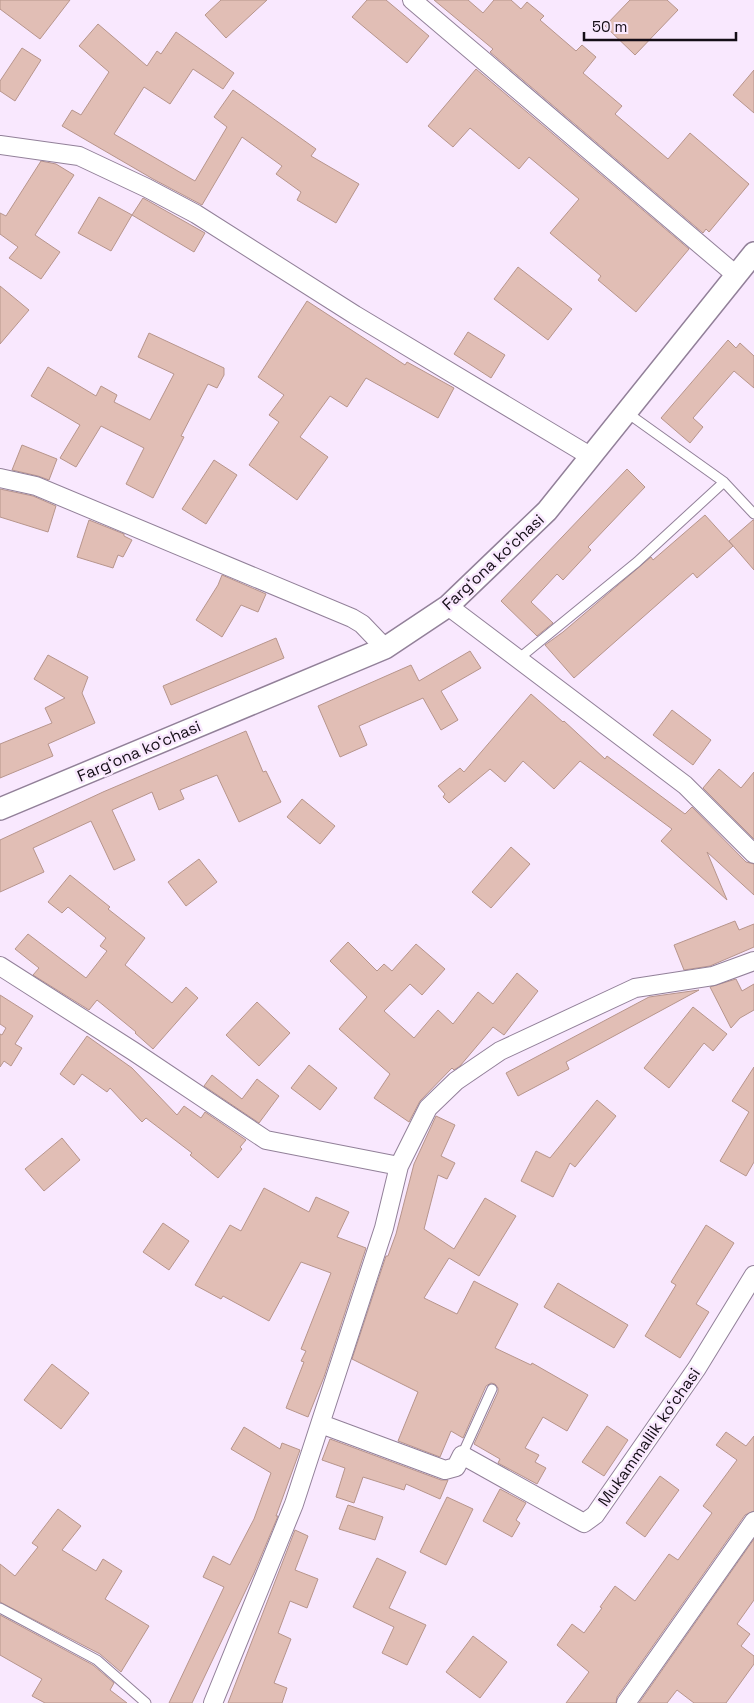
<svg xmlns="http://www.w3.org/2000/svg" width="754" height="1703" viewBox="0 0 754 1703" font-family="'Space Grotesk',sans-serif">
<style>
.building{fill:#e1beb5;stroke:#b7958c}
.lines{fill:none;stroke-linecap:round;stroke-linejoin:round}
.service-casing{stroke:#928099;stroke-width:11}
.minor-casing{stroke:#928099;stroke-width:20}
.tertiary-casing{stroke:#928099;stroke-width:24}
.service{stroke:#fff;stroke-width:9}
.minor{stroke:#fff;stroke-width:18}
.tertiary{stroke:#fff;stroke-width:21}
.labels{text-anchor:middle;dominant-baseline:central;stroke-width:5;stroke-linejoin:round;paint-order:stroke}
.street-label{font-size:16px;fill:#150e17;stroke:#f9e8fe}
</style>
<rect width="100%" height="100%" fill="#f9e8fe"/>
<!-- building -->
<path class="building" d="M 0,0 L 70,0 L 40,39 L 0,9 Z
M 221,0 L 267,0 L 226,38 L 205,15 Z
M 367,0 L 386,0 L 429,36 L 407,63 L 352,17 Z
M 434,0 L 468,0 L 483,13 L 494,0 L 511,0 L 521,9 L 527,2 L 544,16 L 540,20 L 576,51 L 582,45 L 596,57 L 583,73 L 622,106 L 615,114 L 668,159 L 690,133 L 749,184 L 709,232 L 706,229 L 703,233 L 490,52 L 493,49 Z
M 630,0 L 667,0 L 678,10 L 635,55 L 605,26 Z
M 98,24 L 147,66 L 157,51 L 161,54 L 176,32 L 234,73 L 223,89 L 193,69 L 170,104 L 144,87 L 114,134 L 195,181 L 227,127 L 214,117 L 233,90 L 316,149 L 311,156 L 359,184 L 336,223 L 297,200 L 301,192 L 276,174 L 282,166 L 242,137 L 202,205 L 153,179 L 62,126 L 72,110 L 81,115 L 109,72 L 79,46 Z
M 22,48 L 41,60 L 15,101 L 0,91 L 0,81 Z
M 476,69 L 689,249 L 636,312 L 598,280 L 601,276 L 550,233 L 579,199 L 529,157 L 519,169 L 470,128 L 453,147 L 428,126 Z
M 754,70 L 754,113 L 733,95 Z
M 41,161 L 56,164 L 74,175 L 35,235 L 60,252 L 41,279 L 9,258 L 18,247 L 0,234 L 0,213 L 6,216 Z
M 99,197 L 132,215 L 111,251 L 78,233 Z
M 143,198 L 205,233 L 194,252 L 132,215 Z
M 518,267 L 572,309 L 548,340 L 494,299 Z
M 0,286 L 29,310 L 0,344 Z
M 307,301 L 405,365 L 407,362 L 454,388 L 438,418 L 366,378 L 347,407 L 330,396 L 300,437 L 328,457 L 297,500 L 249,465 L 279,422 L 269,415 L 284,395 L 258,377 Z
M 468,332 L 505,355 L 491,378 L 454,354 Z
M 149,333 L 224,368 L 224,375 L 217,388 L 208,384 L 181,436 L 184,437 L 153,498 L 126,484 L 144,448 L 101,426 L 76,467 L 60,458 L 80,425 L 31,396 L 48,367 L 96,396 L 101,386 L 117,395 L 114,402 L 150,420 L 174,374 L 138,357 Z
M 728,340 L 736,348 L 740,343 L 754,356 L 754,388 L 734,371 L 693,418 L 703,427 L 690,443 L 661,418 Z
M 22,445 L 57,459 L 49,480 L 38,476 L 12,470 Z
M 214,460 L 237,475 L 206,524 L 182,509 Z
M 627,469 L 645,487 L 588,547 L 591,550 L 563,580 L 557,574 L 531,602 L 553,623 L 537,636 L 501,601 Z
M 0,489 L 33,496 L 56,506 L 48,532 L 0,517 Z
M 705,515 L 733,546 L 697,578 L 693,573 L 574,678 L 545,645 L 563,632 L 651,557 L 653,560 Z
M 89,520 L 124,534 L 124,536 L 132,540 L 123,557 L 118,555 L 113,568 L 77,557 Z
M 753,520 L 754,520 L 754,570 L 729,541 Z
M 222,575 L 266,594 L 258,612 L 241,605 L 222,637 L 196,620 L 218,585 Z
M 276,638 L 284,658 L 171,705 L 163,686 Z
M 470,651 L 481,668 L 441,691 L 458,720 L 441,730 L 423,698 L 359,726 L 367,745 L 340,757 L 318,706 L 411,665 L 419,681 Z
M 48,655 L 88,677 L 82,693 L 95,723 L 48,744 L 53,756 L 0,778 L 0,744 L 52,723 L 45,708 L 65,698 L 34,679 Z
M 531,694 L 563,722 L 564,721 L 605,759 L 607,756 L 685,814 L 692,807 L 746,862 L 754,864 L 754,895 L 707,852 L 727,900 L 661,841 L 672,829 L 580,761 L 554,789 L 523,761 L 505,782 L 490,769 L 449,803 L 443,797 L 445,794 L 438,786 L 460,768 L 464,772 Z
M 672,710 L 711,740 L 693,765 L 653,735 Z
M 246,731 L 263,772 L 266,771 L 281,802 L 239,822 L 217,775 L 180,790 L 184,799 L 159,810 L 152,792 L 112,810 L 135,860 L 114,870 L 91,821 L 33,848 L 44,872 L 0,892 L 0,840 L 103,792 Z
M 719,769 L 741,788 L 754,772 L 754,839 L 703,788 Z
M 302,799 L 335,826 L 320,844 L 287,817 Z
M 511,847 L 530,864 L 491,908 L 472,892 Z
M 199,859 L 217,882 L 186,906 L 168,882 Z
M 70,875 L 110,907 L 108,909 L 145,938 L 125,965 L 172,1003 L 186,987 L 198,998 L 153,1049 L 135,1033 L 136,1032 L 97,1000 L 89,1010 L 33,975 L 39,968 L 15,949 L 28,934 L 86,978 L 107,951 L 100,946 L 106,938 L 68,907 L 62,913 L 48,902 Z
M 735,921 L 739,930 L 754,924 L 754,947 L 710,966 L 684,970 L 674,945 Z
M 348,942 L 377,971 L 384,964 L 392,971 L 416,944 L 445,969 L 422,995 L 410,984 L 384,1011 L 414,1038 L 438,1010 L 453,1024 L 478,992 L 493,1004 L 517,973 L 538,991 L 504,1035 L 493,1027 L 460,1066 L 454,1070 L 452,1068 L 420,1101 L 409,1122 L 374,1098 L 390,1074 L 339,1029 L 367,997 L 330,961 Z
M 736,979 L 742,991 L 754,984 L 754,1010 L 740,1018 L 731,1028 L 710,987 Z
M 699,990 L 566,1062 L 569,1069 L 518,1096 L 506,1073 L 649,997 Z
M 0,995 L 33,1016 L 15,1044 L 22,1048 L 11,1066 L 4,1061 L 0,1067 L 0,1034 L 2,1035 L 6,1028 L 0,1024 Z
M 257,1002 L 290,1033 L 259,1066 L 226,1035 Z
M 693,1007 L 727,1034 L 713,1051 L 704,1043 L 669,1088 L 644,1068 Z
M 87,1036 L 132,1068 L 177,1115 L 184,1106 L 201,1118 L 205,1112 L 246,1140 L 240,1147 L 242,1149 L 218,1178 L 190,1155 L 192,1153 L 146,1118 L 142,1122 L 110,1088 L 107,1092 L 82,1074 L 74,1085 L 60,1074 Z
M 309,1065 L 337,1088 L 320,1110 L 291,1088 Z
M 754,1067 L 754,1162 L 746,1176 L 720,1161 L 749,1112 L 732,1101 Z
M 212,1075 L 242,1099 L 257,1079 L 279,1096 L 259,1123 L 204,1086 Z
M 597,1100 L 616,1116 L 575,1167 L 570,1163 L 553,1197 L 521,1181 L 536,1151 L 550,1158 Z
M 436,1116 L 455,1125 L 441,1156 L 455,1163 L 447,1179 L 438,1175 L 424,1229 L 454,1249 L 485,1198 L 516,1216 L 479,1276 L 449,1258 L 424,1298 L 457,1314 L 474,1281 L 518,1304 L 495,1348 L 531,1365 L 532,1363 L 588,1395 L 567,1431 L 543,1417 L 525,1448 L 539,1455 L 535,1462 L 546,1468 L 537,1484 L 498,1463 L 500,1459 L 474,1444 L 498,1392 L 498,1388 L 495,1384 L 491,1383 L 486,1386 L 463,1438 L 451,1431 L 440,1457 L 398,1441 L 418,1392 L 352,1359 L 386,1256 L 388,1256 L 396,1234 L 414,1164 Z
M 62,1138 L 80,1160 L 44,1191 L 25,1169 Z
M 264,1188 L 309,1212 L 316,1197 L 349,1212 L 337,1237 L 366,1248 L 324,1377 L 308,1417 L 286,1408 L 304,1362 L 301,1361 L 306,1351 L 301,1349 L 331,1273 L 301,1262 L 269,1321 L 223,1296 L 221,1299 L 195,1285 L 230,1225 L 241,1231 Z
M 163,1223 L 189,1241 L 169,1270 L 143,1252 Z
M 706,1225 L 734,1243 L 696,1304 L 709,1312 L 680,1358 L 645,1336 L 676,1285 L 671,1282 Z
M 558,1283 L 628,1325 L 614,1348 L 544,1307 Z
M 52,1364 L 89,1393 L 61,1429 L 24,1400 Z
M 607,1426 L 628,1440 L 604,1476 L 582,1462 Z
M 244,1427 L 280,1449 L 282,1443 L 300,1450 L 276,1516 L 278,1516 L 254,1573 L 192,1703 L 169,1703 L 224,1587 L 203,1577 L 213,1556 L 230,1565 L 254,1519 L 271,1473 L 231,1449 Z
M 726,1432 L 746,1446 L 754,1436 L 754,1511 L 745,1515 L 617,1697 L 616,1703 L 566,1703 L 589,1672 L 557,1645 L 572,1624 L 584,1633 L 602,1608 L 600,1607 L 615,1586 L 635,1601 L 669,1554 L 678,1560 L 712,1513 L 703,1506 L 737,1460 L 716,1445 Z
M 330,1439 L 441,1480 L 448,1480 L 440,1499 L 406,1484 L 404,1490 L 363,1477 L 354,1503 L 336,1497 L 345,1468 L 322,1460 Z
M 660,1476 L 679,1490 L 645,1537 L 626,1523 Z
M 500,1489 L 526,1503 L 516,1520 L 520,1523 L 512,1537 L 483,1521 Z
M 447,1497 L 473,1509 L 446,1565 L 420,1552 Z
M 348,1505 L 383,1517 L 375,1540 L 339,1529 Z
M 58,1509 L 81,1526 L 62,1550 L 96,1571 L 103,1559 L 122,1571 L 105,1599 L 149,1626 L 121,1672 L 100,1654 L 0,1602 L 0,1564 L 15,1576 L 38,1547 L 32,1543 Z
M 295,1530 L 308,1536 L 295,1570 L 318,1579 L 307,1608 L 290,1601 L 278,1633 L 291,1639 L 274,1683 L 287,1688 L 282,1703 L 228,1703 Z
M 754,1539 L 754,1600 L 737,1624 L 750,1634 L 741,1646 L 754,1656 L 754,1664 L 726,1703 L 694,1703 L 677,1690 L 667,1703 L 639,1703 Z
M 377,1558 L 406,1572 L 389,1608 L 426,1625 L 407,1665 L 382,1653 L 394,1627 L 353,1607 Z
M 0,1615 L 93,1665 L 114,1683 L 110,1690 L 127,1703 L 45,1703 L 32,1696 L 42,1679 L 0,1655 Z
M 473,1636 L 507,1662 L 480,1698 L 446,1672 Z"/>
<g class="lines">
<!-- service casing -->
<g class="service-casing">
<path id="service" d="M 626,412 L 724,482 L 754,514
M 517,660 L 637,562 L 724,482
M 462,1455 L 492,1389
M 0,1608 L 97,1660 L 146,1703"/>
</g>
<!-- minor casing -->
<g class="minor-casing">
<path id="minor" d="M 412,0 L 736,275
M 0,145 L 79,156 L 147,188 L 196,214 L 355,315 L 590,456
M 0,478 L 36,486 L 352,618 L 362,624 L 385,648
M 448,606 L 685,785 L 754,854
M 0,966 L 133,1051 L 266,1140 L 399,1166
M 321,1424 L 445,1470 L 456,1467 L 462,1455 L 584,1523 L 595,1515 L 697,1368 L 754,1275
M 213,1703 L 294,1504 L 384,1228 L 399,1166 L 428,1108 L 456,1081 L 500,1051 L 635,988 L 713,976 L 754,961
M 626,1703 L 754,1521"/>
</g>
<!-- tertiary casing -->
<g class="tertiary-casing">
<path id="tertiary" d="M 0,809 L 385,648 L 448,606 L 547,511 L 754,253"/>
</g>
<!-- service -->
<use href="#service" class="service"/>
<!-- minor -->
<use href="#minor" class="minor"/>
<!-- tertiary -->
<use href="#tertiary" class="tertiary"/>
</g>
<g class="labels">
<!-- street labels -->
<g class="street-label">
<text transform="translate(493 562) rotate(-43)">Fargʻona koʻchasi</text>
<text transform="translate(139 751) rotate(-23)">Fargʻona koʻchasi</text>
<text transform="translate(649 1437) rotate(-55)">Mukammallik koʻchasi</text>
</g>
</g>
<!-- scale -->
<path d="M584 32v8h152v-8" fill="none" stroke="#150e17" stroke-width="2.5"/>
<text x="592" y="32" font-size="15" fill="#150e17" stroke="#f9e8fe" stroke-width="4" paint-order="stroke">50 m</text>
</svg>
